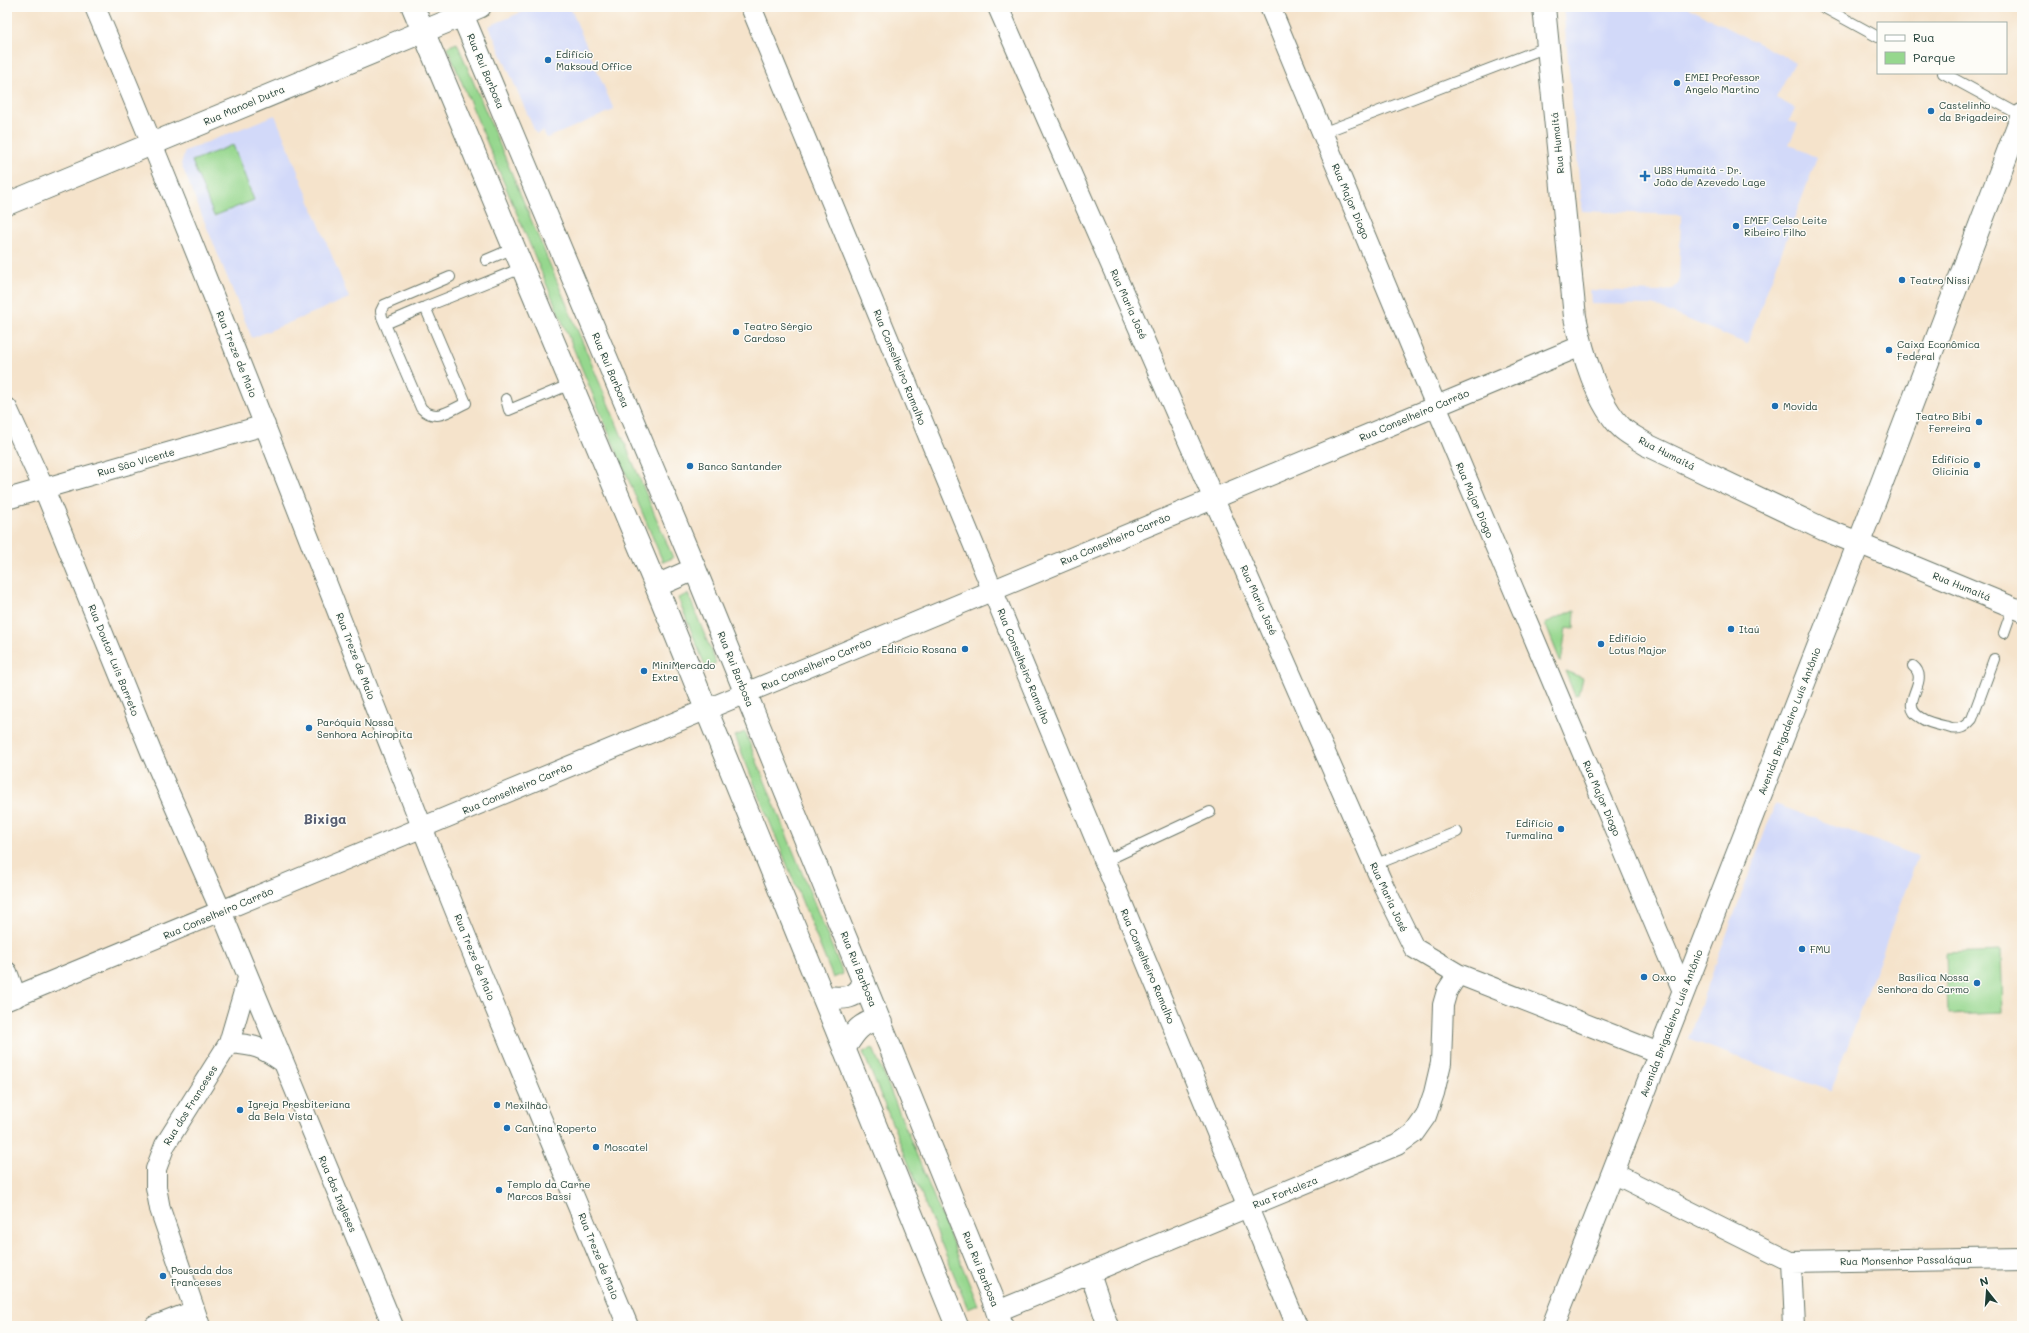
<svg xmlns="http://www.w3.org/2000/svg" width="2029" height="1333" viewBox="0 0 2029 1333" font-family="Mali,sans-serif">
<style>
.built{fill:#d2d9f9}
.green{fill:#96d78e;stroke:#5a8a61}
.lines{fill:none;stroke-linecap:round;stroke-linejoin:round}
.lane-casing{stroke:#6a7769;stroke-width:12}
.street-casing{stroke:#6a7769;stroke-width:22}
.secondary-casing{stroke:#6a7769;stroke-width:24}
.lane{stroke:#fff;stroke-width:10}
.street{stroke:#fff;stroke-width:20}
.secondary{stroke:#fff;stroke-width:22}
.poi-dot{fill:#1f6fb2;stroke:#fdfcf7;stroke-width:1.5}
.labels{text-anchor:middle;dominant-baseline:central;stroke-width:3;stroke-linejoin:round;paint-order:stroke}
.poi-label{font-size:10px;fill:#1f3d34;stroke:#fdfcf7;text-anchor:start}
.street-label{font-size:10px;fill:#1f3d34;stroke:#fdfcf7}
.district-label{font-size:14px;font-weight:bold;fill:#575e71;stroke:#fdfcf7}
</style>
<rect width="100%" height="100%" fill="#fdfcf7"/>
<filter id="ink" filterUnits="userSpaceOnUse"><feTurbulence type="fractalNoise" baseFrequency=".025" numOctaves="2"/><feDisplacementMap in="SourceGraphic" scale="8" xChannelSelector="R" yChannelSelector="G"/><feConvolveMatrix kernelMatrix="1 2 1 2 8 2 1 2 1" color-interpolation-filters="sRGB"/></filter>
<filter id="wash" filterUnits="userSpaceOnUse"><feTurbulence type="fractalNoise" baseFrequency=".012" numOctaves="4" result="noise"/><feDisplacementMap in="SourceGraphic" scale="16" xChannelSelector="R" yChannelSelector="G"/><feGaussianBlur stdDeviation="0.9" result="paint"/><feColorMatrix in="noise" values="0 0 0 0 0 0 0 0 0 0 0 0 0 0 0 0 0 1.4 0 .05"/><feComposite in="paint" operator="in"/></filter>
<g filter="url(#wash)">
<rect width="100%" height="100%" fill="#f5e3cb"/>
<!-- built -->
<path class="built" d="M 534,7 L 570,7 L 614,110 L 547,138 L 543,131 L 536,134 L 489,26 Z
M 1563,7 L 1687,7 L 1795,62 L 1776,98 L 1795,108 L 1789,121 L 1798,124 L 1789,144 L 1817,158 L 1747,344 L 1653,305 L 1591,304 L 1590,290 L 1659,292 L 1673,289 L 1679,283 L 1681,215 L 1582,211 Z
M 275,115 L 349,298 L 252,338 L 181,164 L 185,151 Z
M 1775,804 L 1918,856 L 1831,1091 L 1688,1039 Z"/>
<!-- green -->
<path class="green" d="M 457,43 L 673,558 L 663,562 L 447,47 Z
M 233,145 L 254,200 L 214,216 L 192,161 Z
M 688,594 L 716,663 L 706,668 L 678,598 Z
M 1575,610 L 1574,629 L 1566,628 L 1561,663 L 1545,623 Z
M 1565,671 L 1583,678 L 1579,695 L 1575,696 Z
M 745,732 L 843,974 L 833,978 L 735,736 Z
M 2001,951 L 2003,1012 L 1948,1014 L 1946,953 Z
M 873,1048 L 978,1305 L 968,1309 L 863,1052 Z"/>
</g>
<g filter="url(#ink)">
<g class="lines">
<!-- lane casing -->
<g class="lane-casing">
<path id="lane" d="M 1823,7 L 1878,37
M 1943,73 L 2022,116
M 1322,133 L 1547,47
M 486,260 L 514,248
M 450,277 L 384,305 L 381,311 L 382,317 L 421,408 C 436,423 450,410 466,403 L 425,307 L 522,268
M 385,324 L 425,307
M 506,399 L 509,410 L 571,384
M 2004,633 L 2013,607
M 1913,666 C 1932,681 1896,704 1921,718 C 1928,723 1939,725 1948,727 C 1959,731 1965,727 1972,719 L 1994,659
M 1105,861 L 1210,812
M 1374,865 L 1457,832"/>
</g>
<!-- street casing -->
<g class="street-casing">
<path id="street" d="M 95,7 C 216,293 325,582 439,870 C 500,1023 565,1174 628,1326
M 751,7 L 1297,1326
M 998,7 L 1384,887 L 1414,948 L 1458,974 L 1659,1053
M 1270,7 L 1426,382 L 1683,991
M 463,15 L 481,7
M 7,408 L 44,489 L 152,754 L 221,911 L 393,1326
M 7,499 L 265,425
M 1858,543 L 2022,611
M 7,972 L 16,997
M 7,1000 L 1581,346
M 229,1043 C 255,1045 261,1047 283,1062
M 1613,1173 L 1791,1262 L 2022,1258
M 1791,1262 L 1794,1326
M 1090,1273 L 1108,1326
M 998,1311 L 1397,1145 L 1414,1133 L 1426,1116 L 1434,1093 L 1441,1063 L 1443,1005 L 1447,991 L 1458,974
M 155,1326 L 194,1311
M 200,1326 L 160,1209 L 156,1187 L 156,1169 L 165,1145 L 229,1043 L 248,978"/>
</g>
<!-- secondary casing -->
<g class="secondary-casing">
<path id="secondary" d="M 413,7 L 656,586 L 957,1326
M 459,7 L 695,569 L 993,1299 L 1002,1326
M 1544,7 L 1575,317 C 1582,351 1597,405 1623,429 C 1630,435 1640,440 1649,446 L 1823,529 L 1858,543
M 7,204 L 463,15
M 656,586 L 695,569
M 823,997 C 840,998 857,1001 864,982
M 844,1049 C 853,1035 859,1023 877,1020 L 881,1023
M 1553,1326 L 1868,519 L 2022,115"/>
</g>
<!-- lane -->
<use href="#lane" class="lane"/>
<!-- street -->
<use href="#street" class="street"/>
<!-- secondary -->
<use href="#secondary" class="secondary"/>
</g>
</g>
<!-- markers -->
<g class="poi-dot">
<circle cx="548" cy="60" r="4"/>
<circle cx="1677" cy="83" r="4"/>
<circle cx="1931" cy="111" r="4"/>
<path d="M1643 170h4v4h4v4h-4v4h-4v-4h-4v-4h4z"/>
<circle cx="1736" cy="226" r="4"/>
<circle cx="1902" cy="280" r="4"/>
<circle cx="736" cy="332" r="4"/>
<circle cx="1889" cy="350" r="4"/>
<circle cx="1775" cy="406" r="4"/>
<circle cx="1979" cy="422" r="4"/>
<circle cx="1977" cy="465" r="4"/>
<circle cx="690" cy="466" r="4"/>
<circle cx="1731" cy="629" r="4"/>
<circle cx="1601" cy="644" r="4"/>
<circle cx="965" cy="649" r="4"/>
<circle cx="644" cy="671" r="4"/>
<circle cx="309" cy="728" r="4"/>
<circle cx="1561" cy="829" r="4"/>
<circle cx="1802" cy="949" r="4"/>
<circle cx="1644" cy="977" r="4"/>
<circle cx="1977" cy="983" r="4"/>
<circle cx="497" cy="1105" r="4"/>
<circle cx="240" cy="1110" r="4"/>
<circle cx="507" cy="1128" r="4"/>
<circle cx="596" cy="1147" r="4"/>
<circle cx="499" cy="1190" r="4"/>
<circle cx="163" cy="1276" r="4"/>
</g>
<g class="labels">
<!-- poi labels -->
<g class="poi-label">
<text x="556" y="54">Edifício<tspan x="556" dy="12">Maksoud Office</tspan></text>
<text x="1685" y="77">EMEI Professor<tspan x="1685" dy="12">Angelo Martino</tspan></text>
<text x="1939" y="105">Castelinho<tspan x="1939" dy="12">da Brigadeiro</tspan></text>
<text x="1654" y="170">UBS Humaitá - Dr.<tspan x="1654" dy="12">João de Azevedo Lage</tspan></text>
<text x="1744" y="220">EMEF Celso Leite<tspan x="1744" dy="12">Ribeiro Filho</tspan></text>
<text x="1910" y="280">Teatro Nissi</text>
<text x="744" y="326">Teatro Sérgio<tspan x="744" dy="12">Cardoso</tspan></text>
<text x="1897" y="344">Caixa Econômica<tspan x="1897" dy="12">Federal</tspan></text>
<text x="1783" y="406">Movida</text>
<text x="1971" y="416" text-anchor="end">Teatro Bibi<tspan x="1971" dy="12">Ferreira</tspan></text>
<text x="1969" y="459" text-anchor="end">Edifício<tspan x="1969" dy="12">Glicinia</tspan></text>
<text x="698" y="466">Banco Santander</text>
<text x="1739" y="629">Itaú</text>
<text x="1609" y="638">Edifício<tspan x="1609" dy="12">Lotus Major</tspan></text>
<text x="957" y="649" text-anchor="end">Edifício Rosana</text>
<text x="652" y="665">MiniMercado<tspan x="652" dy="12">Extra</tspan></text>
<text x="317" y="722">Paróquia Nossa<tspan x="317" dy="12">Senhora Achiropita</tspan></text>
<text x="1553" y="823" text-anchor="end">Edifício<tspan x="1553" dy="12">Turmalina</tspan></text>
<text x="1810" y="949">FMU</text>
<text x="1652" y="977">Oxxo</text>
<text x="1969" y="977" text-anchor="end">Basílica Nossa<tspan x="1969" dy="12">Senhora do Carmo</tspan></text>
<text x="248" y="1104">Igreja Presbiteriana<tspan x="248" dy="12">da Bela Vista</tspan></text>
<text x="505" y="1105">Mexilhão</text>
<text x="515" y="1128">Cantina Roperto</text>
<text x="604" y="1147">Moscatel</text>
<text x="507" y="1184">Templo da Carne<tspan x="507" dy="12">Marcos Bassi</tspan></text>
<text x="171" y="1270">Pousada dos<tspan x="171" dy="12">Franceses</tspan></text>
</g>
<!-- street labels -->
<g class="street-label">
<text transform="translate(486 71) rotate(67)">Rua Rui Barbosa</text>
<text transform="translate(244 105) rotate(-23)">Rua Manoel Dutra</text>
<text transform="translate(1557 143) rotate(-96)">Rua Humaitá</text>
<text transform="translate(1351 201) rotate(67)">Rua Major Diogo</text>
<text transform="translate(1129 304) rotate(66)">Rua Maria José</text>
<text transform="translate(237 354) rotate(68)">Rua Treze de Maio</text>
<text transform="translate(900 367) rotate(68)">Rua Conselheiro Ramalho</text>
<text transform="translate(611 370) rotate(67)">Rua Rui Barbosa</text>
<text transform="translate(1414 415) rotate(-23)">Rua Conselheiro Carrão</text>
<text transform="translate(1667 453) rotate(27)">Rua Humaitá</text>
<text transform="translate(136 462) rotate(-16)">Rua São Vicente</text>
<text transform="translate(1475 500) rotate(67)">Rua Major Diogo</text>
<text transform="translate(1115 539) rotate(-23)">Rua Conselheiro Carrão</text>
<text transform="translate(1962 586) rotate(22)">Rua Humaitá</text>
<text transform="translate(1259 600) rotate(66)">Rua Maria José</text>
<text transform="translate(356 656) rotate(69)">Rua Treze de Maio</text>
<text transform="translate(114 660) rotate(68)">Rua Doutor Luís Barreto</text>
<text transform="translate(816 664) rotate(-23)">Rua Conselheiro Carrão</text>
<text transform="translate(1024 666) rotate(68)">Rua Conselheiro Ramalho</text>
<text transform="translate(736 669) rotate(68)">Rua Rui Barbosa</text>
<text transform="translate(1789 721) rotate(-69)">Avenida Brigadeiro Luís Antônio</text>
<text transform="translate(517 788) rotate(-23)">Rua Conselheiro Carrão</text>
<text transform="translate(1602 798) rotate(67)">Rua Major Diogo</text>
<text transform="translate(1389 897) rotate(65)">Rua Maria José</text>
<text transform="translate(218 913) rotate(-23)">Rua Conselheiro Carrão</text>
<text transform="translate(475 957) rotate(68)">Rua Treze de Maio</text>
<text transform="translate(1148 966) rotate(67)">Rua Conselheiro Ramalho</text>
<text transform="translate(859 969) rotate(68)">Rua Rui Barbosa</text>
<text transform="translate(1671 1023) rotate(-69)">Avenida Brigadeiro Luís Antônio</text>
<text transform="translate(190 1105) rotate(-58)">Rua dos Franceses</text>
<text transform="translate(1285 1192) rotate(-22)">Rua Fortaleza</text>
<text transform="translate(338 1194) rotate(67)">Rua dos Ingleses</text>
<text transform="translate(599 1256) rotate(68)">Rua Treze de Maio</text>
<text transform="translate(1906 1260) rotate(-1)">Rua Monsenhor Passaláqua</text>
<text transform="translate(981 1269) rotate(68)">Rua Rui Barbosa</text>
</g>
<!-- district labels -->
<g class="district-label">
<text x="325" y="818">Bixiga</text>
</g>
</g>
<!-- margin -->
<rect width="2029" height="1333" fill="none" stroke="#fdfcf7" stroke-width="24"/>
<!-- legend -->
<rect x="1877" y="22" width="130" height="52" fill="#fdfcf7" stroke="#a4b0a9"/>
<rect x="1885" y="35" width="20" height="6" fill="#ffffff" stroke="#a4b0a9"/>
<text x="1913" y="42" font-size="12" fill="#1f3d34">Rua</text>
<rect x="1885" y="52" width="20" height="12" fill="#96d78e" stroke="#a4b0a9"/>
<text x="1913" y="62" font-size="12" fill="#1f3d34">Parque</text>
<!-- north arrow -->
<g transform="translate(1987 1291) rotate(343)" stroke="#fdfcf7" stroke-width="3" paint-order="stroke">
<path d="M0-3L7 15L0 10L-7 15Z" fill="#1f3d34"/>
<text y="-6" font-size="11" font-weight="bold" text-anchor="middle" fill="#1f3d34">N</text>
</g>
</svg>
